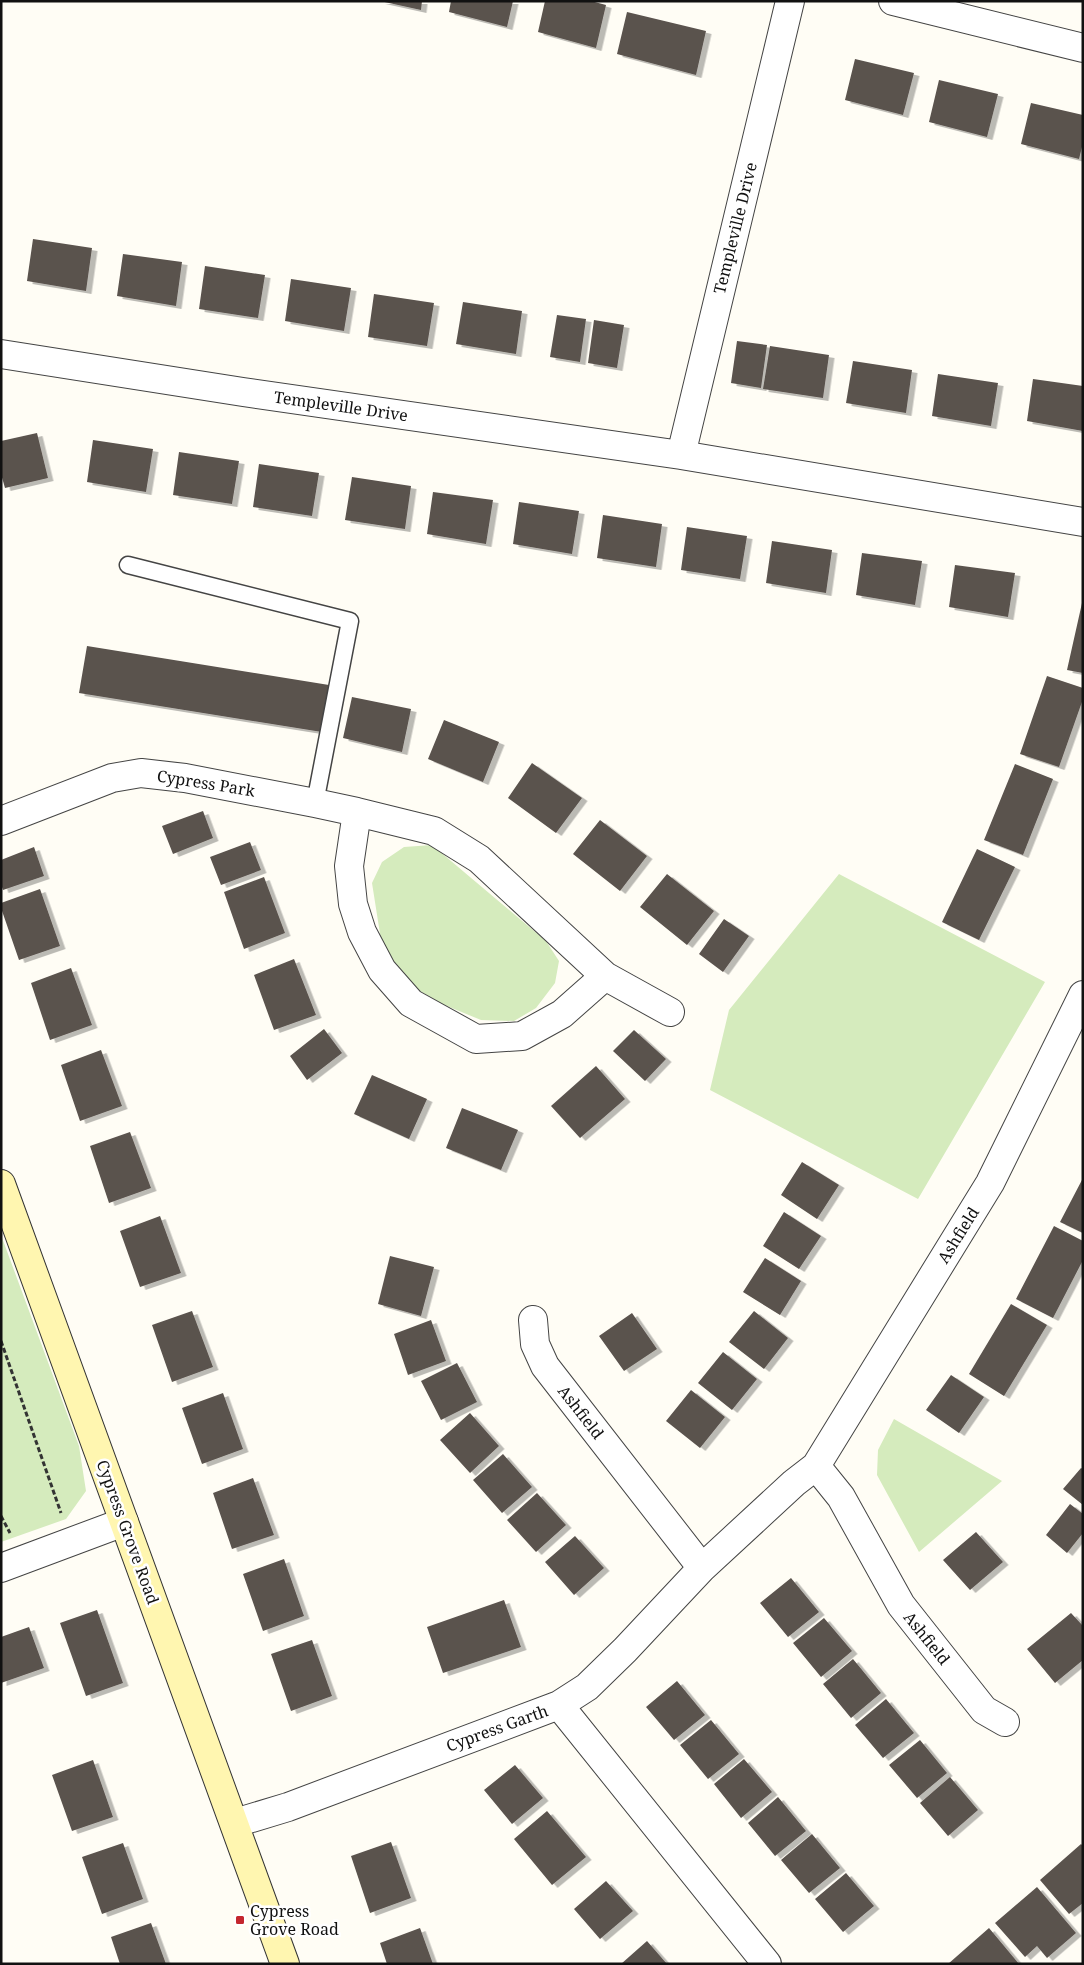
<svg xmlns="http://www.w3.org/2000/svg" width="1084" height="1965" viewBox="0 0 1084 1965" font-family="'Noto Serif',serif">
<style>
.green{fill:#d5ebbd}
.building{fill:#5a524d;filter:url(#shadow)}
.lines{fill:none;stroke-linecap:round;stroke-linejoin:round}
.service-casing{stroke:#444;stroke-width:19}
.minor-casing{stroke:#444;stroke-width:30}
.secondary-casing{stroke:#333;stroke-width:30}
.path{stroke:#333;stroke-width:3;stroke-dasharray:5 2.5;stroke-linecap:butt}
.service{stroke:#fff;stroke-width:16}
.minor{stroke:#fff;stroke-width:28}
.secondary{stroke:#fff6b0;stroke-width:28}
.poi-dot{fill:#c4262e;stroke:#fff;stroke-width:2}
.labels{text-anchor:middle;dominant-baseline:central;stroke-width:5;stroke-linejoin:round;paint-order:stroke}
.street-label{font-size:16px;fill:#111;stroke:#fff}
.poi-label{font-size:16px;fill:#111;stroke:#fff;text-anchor:start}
</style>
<defs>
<filter id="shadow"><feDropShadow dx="5.5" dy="3" stdDeviation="0" flood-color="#0004"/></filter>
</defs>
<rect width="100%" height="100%" fill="#fffdf5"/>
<!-- green -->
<path class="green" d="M 432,845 L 546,941 L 559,961 L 555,983 L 536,1008 L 514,1021 L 481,1020 L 442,1004 L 408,984 L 393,967 L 381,940 L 372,883 L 382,862 L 404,847 Z
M 839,874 L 1045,982 L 918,1199 L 710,1090 L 729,1010 Z
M 1,1235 L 79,1446 L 86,1491 L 66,1519 L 1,1542 Z
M 894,1419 L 1002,1481 L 919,1552 L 877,1475 L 878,1450 Z"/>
<!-- building -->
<path class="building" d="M 380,1 L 422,1 L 421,10 Z
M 451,1 L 513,1 L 507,27 L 449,12 Z
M 545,1 L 591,1 L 606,5 L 596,48 L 538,32 Z
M 627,12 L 706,31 L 696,75 L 617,54 Z
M 855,59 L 914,73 L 903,115 L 845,100 Z
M 939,80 L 998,94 L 987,137 L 929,122 Z
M 1031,103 L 1083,115 L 1083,143 L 1079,159 L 1021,144 Z
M 33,239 L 92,248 L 86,291 L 27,281 Z
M 123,254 L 182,262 L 176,306 L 117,296 Z
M 205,266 L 265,275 L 258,318 L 199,309 Z
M 291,279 L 351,288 L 344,331 L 285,321 Z
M 374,294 L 434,303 L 427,346 L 368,337 Z
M 463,302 L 522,311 L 516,354 L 456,344 Z
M 557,315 L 586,319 L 580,362 L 550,357 Z
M 594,320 L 624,325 L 617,368 L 588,363 Z
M 737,341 L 767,345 L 761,388 L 731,383 Z
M 770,346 L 829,355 L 823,398 L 763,389 Z
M 853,361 L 912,370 L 906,413 L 846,403 Z
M 938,374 L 998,383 L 991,426 L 932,416 Z
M 1033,379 L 1083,386 L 1083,431 L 1027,421 Z
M 37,433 L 48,478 L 5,488 L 1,474 L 1,441 Z
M 93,440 L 153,449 L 146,492 L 87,482 Z
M 179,452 L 239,461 L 232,504 L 173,495 Z
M 259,464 L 319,473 L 312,516 L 253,507 Z
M 352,477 L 411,486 L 405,529 L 345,520 Z
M 433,492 L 493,500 L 486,544 L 427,534 Z
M 519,502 L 579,511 L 572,554 L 513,544 Z
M 603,515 L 662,524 L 656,567 L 597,558 Z
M 687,527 L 747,536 L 740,579 L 681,570 Z
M 772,541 L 832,550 L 826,593 L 766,583 Z
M 862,553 L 922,561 L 915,605 L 856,595 Z
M 955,565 L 1015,573 L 1008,617 L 949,607 Z
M 1082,603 L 1083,603 L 1083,673 L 1067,670 Z
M 87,646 L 329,685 L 322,732 L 79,693 Z
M 1047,676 L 1083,688 L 1083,699 L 1059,767 L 1020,754 Z
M 352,697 L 411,709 L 402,752 L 343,738 Z
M 444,720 L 499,742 L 483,782 L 428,759 Z
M 532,763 L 582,798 L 556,833 L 508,798 Z
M 1015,764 L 1053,779 L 1023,855 L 984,840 Z
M 203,811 L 213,838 L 173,854 L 162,826 Z
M 600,820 L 647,856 L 620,891 L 573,854 Z
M 250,842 L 261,870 L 221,885 L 210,857 Z
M 34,847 L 44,876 L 3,890 L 1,884 L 1,860 Z
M 977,849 L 1015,867 L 979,940 L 942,922 Z
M 667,874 L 714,911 L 687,945 L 640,907 Z
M 264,877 L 285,933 L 244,949 L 224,892 Z
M 40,889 L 60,946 L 19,960 L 1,908 L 1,903 Z
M 724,919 L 749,936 L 723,972 L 699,954 Z
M 294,959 L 316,1015 L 274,1030 L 254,975 Z
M 71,968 L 92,1025 L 50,1040 L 31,983 Z
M 324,1029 L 342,1053 L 307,1080 L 290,1056 Z
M 634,1030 L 666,1059 L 645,1081 L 613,1051 Z
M 101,1050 L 122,1106 L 80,1121 L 61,1065 Z
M 596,1066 L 625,1099 L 580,1138 L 551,1106 Z
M 372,1075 L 427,1099 L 409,1139 L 354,1114 Z
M 462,1108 L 518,1130 L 501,1170 L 446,1148 Z
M 130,1132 L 151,1188 L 109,1203 L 90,1146 Z
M 802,1162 L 839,1185 L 817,1219 L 781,1195 Z
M 1083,1178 L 1083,1233 L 1060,1222 Z
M 784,1212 L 821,1236 L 799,1269 L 763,1246 Z
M 160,1216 L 181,1273 L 140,1287 L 120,1231 Z
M 1054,1226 L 1083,1241 L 1083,1260 L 1053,1318 L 1016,1299 Z
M 390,1256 L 434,1267 L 421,1316 L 378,1304 Z
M 765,1258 L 801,1281 L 780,1315 L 743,1292 Z
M 1011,1304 L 1047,1325 L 1004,1396 L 969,1374 Z
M 192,1311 L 213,1367 L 172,1382 L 152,1325 Z
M 754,1311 L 788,1338 L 764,1369 L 729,1342 Z
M 632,1313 L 657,1349 L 624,1371 L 599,1336 Z
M 431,1320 L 446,1361 L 408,1375 L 394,1334 Z
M 723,1352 L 757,1379 L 732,1410 L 698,1383 Z
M 457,1363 L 477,1402 L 441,1420 L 421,1381 Z
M 951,1375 L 984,1397 L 959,1433 L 926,1410 Z
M 691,1390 L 725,1417 L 700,1448 L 666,1421 Z
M 223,1393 L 243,1449 L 202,1464 L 182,1408 Z
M 470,1413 L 499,1446 L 470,1473 L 440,1440 Z
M 503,1454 L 532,1487 L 502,1513 L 473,1480 Z
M 1081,1468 L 1083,1469 L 1083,1505 L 1063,1489 Z
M 253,1478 L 274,1535 L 232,1549 L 213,1493 Z
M 537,1493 L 566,1525 L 536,1552 L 507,1520 Z
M 1070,1504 L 1083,1514 L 1083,1533 L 1067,1553 L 1046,1535 Z
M 976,1532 L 1003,1562 L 970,1590 L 943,1560 Z
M 575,1536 L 604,1568 L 574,1595 L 545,1562 Z
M 284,1559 L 304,1616 L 263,1631 L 243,1574 Z
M 791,1578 L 819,1612 L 788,1637 L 760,1603 Z
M 504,1600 L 521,1647 L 443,1673 L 427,1627 Z
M 97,1610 L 123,1683 L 86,1696 L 60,1623 Z
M 1071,1613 L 1083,1626 L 1083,1660 L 1055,1683 L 1027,1649 Z
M 824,1618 L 852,1651 L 821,1677 L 793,1643 Z
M 29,1627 L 44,1668 L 1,1683 L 1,1637 Z
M 312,1640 L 332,1696 L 291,1711 L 271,1654 Z
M 853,1659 L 881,1693 L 851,1718 L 823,1684 Z
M 677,1681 L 705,1715 L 674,1740 L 646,1707 Z
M 886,1699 L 914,1733 L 883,1758 L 855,1725 Z
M 711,1720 L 739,1754 L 708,1779 L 680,1745 Z
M 920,1740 L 947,1773 L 917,1798 L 889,1765 Z
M 744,1759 L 772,1792 L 741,1818 L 714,1784 Z
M 93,1760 L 113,1817 L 72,1831 L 52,1775 Z
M 515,1765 L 543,1798 L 512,1824 L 484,1790 Z
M 950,1777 L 978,1810 L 948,1836 L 920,1803 Z
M 778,1797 L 806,1831 L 775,1856 L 748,1823 Z
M 547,1811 L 586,1857 L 552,1885 L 514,1839 Z
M 812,1834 L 840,1868 L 809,1893 L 781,1860 Z
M 391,1842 L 411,1898 L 370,1913 L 351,1856 Z
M 123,1843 L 143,1899 L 102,1914 L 82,1857 Z
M 1081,1844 L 1083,1846 L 1083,1903 L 1069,1914 L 1040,1880 Z
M 846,1873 L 874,1906 L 843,1932 L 815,1899 Z
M 606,1881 L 633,1911 L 600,1939 L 574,1909 Z
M 1037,1887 L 1076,1933 L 1047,1958 L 1037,1946 L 1025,1957 L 995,1923 Z
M 151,1923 L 166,1964 L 120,1964 L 111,1937 Z
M 420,1928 L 433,1964 L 387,1964 L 380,1943 Z
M 989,1928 L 1019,1964 L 948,1964 Z
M 647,1941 L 667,1964 L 621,1964 Z"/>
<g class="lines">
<!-- service casing -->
<g class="service-casing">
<path id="service" d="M 128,565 L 350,621 L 315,803"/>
</g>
<!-- minor casing -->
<g class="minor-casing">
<path id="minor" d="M 893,1 L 1083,48
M 1,354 L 243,392 L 681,455 L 1083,522
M 681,455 L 790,1
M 357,812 L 349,866 L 353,904 L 362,932 L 382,970 L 411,1003 L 476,1039 L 522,1036 L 562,1014 L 605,976
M 1,821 L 112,778 L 141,773 L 185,778 L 315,803 L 357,812 L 434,831 L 479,859 L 605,976 L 670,1012
M 533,1320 L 535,1344 L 545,1366 L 702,1568
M 816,1466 L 841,1497 L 901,1605 L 984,1710 L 1005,1722
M 1,1568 L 124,1522
M 559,1705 L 767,1964
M 235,1823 L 288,1807 L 559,1705 L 587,1687 L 625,1650 L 702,1568 L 794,1483 L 816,1466 L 990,1183 L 1083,995"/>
</g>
<!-- secondary casing -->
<g class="secondary-casing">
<path id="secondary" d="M 1,1184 L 285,1964"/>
</g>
<!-- path -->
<path class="path" d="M 1,1341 L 61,1513
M 1,1516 L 10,1533"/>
<!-- service -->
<use href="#service" class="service"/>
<!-- minor -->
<use href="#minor" class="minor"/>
<!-- secondary -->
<use href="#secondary" class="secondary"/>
</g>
<!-- markers -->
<rect class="poi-dot" x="235" y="1915" width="10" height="10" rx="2.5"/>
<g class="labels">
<!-- street labels -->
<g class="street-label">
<text transform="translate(735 228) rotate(-76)">Templeville Drive</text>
<text transform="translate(341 406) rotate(8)">Templeville Drive</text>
<text transform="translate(206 783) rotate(9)">Cypress Park</text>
<text transform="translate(958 1235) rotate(-58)">Ashfield</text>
<text transform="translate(581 1412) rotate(52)">Ashfield</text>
<text transform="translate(128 1532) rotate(70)">Cypress Grove Road</text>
<text transform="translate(927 1638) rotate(51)">Ashfield</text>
<text transform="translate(497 1728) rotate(-20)">Cypress Garth</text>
</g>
<!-- poi labels -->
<g class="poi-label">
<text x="250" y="1911">Cypress<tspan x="250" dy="18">Grove Road</tspan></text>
</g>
</g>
<!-- border -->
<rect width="1084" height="1965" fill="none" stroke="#111111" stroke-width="5"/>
</svg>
